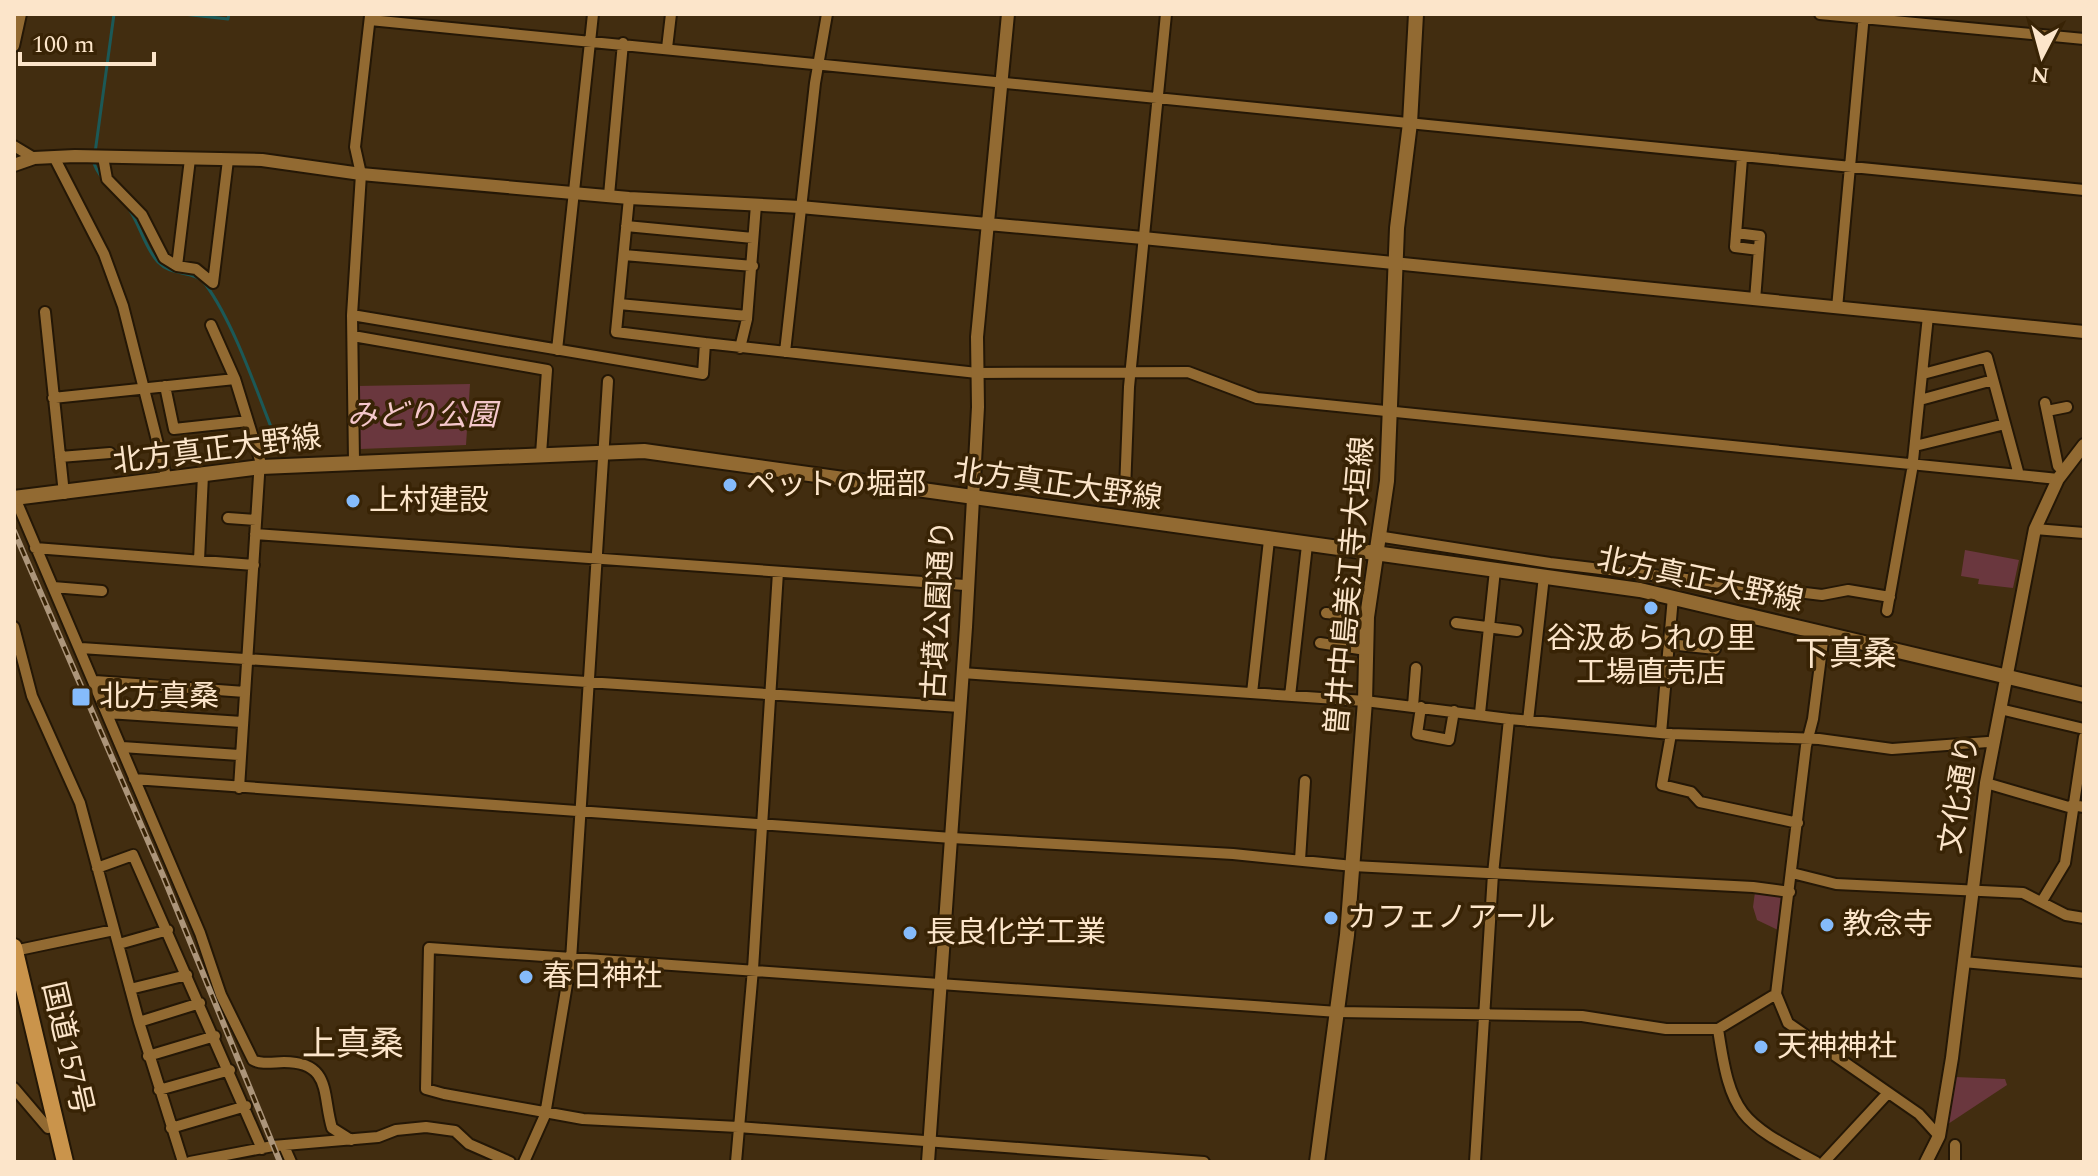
<svg xmlns="http://www.w3.org/2000/svg" width="2098" height="1176" viewBox="0 0 2098 1176" font-family="Spectral,'Noto Sans JP',serif">
<style>
.green{fill:#6a373e}
.lines{fill:none;stroke-linecap:round;stroke-linejoin:round}
.stream{stroke:#1c5957;stroke-width:3}
.minor-casing{stroke:#241706;stroke-width:14}
.tertiary-casing{stroke:#241706;stroke-width:16}
.secondary-casing{stroke:#241706;stroke-width:18}
.trunk-casing{stroke:#241706;stroke-width:20}
.minor{stroke:#926a32;stroke-width:10}
.tertiary{stroke:#926a32;stroke-width:12}
.secondary{stroke:#926a32;stroke-width:14}
.trunk{stroke:#ca944b;stroke-width:16}
.rail-casing{stroke:#ac957a;stroke-width:6}
.rail{stroke:#382305;stroke-width:3;stroke-dasharray:9;stroke-linecap:butt}
.poi-dot{fill:#85bbfb;stroke:#382305;stroke-width:3}
.labels{text-anchor:middle;dominant-baseline:central;stroke-width:7;stroke-linejoin:round;paint-order:stroke}
.park-label{font-size:30px;font-style:italic;fill:#f5c7cb;stroke:#382305}
.street-label{font-size:30px;fill:#fce5ca;stroke:#382305}
.poi-label{font-size:30px;fill:#fce5ca;stroke:#382305;text-anchor:start}
.quarter-label{font-size:34px;fill:#fce5ca;stroke:#382305}
</style>
<rect width="100%" height="100%" fill="#422d10"/>
<!-- green -->
<path class="green" d="M 470,384 L 466,445 L 360,449 L 357,386 Z
M 1965,550 L 2019,560 L 2013,588 L 1978,584 L 1979,579 L 1961,576 Z
M 1755,892 L 1784,896 L 1778,930 L 1757,920 L 1753,907 Z
M 1955,1077 L 2005,1079 L 2007,1085 L 1948,1124 Z"/>
<g class="lines">
<!-- stream -->
<path class="stream" d="M 183,14 L 228,19 L 229,14
M 95,153 L 114,14
M 93,161 C 101,185 121,193 132,214 C 141,229 146,249 158,262 C 172,277 194,269 206,285 C 237,328 260,402 281,452"/>
<!-- minor casing -->
<g class="minor-casing">
<path id="minor" d="M 1820,14 L 2084,39
M 370,20 L 2084,190
M 14,46 L 21,14
M 667,48 L 671,14
M 14,146 L 34,158
M 54,157 L 104,254 L 123,306 L 167,480
M 103,157 L 107,179 L 142,215 L 164,258 L 177,266 L 196,269 L 213,283 L 228,160
M 1742,158 L 1735,247 L 1759,250
M 609,195 L 623,43
M 629,198 L 616,332 L 705,343
M 626,226 L 753,238
M 1736,233 L 1760,236 L 1755,300
M 624,255 L 753,266
M 177,266 L 190,159
M 619,304 L 747,316
M 1837,308 L 1864,14
M 45,312 L 64,494
M 352,315 L 703,374 L 705,343 L 977,373 L 1188,372 L 1257,398 L 2058,479
M 211,325 L 235,379 L 260,460 L 239,788
M 353,336 L 547,370 L 541,454
M 740,348 L 747,319 L 756,205
M 557,350 L 593,14
M 785,352 L 815,83 L 827,14
M 1923,374 L 1987,357 L 2019,475
M 165,386 L 174,429 L 248,421
M 53,398 L 235,379
M 1920,400 L 1993,380
M 2045,403 L 2058,466 L 2063,471
M 2047,411 L 2067,407
M 1915,446 L 2005,424
M 60,457 L 110,453
M 354,461 L 352,315 L 361,174 L 355,147 L 370,16
M 1125,490 L 1129,387 L 1166,14
M 15,498 L 200,933 L 221,995 L 253,1060 C 262,1065 274,1062 284,1062 C 332,1062 322,1095 332,1128 L 351,1140
M 228,518 L 256,520
M 2035,529 L 2084,533
M 255,534 L 965,585
M 1377,536 L 1550,563 L 1822,595 L 1848,590 L 1890,597
M 35,548 L 254,565
M 199,560 L 203,475
M 53,587 L 102,591
M 1887,611 L 1912,470 L 1928,316
M 1326,613 L 1367,617
M 1456,623 L 1517,631
M 14,627 L 32,696 L 80,803 L 139,1022 L 183,1162
M 1824,633 L 1813,719 L 1806,746 L 1776,994 L 1788,1023 L 1919,1114 L 1939,1136
M 1320,643 L 1366,650
M 1669,644 L 1715,649
M 81,648 L 960,707
M 962,673 L 1365,701 L 1509,719
M 95,681 L 245,692
M 1252,693 L 1269,540
M 1290,696 L 1307,545
M 1413,706 L 1416,668
M 1421,707 L 1417,734 L 1449,740 L 1454,711
M 2000,709 L 2084,729
M 108,713 L 242,722
M 1480,713 L 1495,570
M 1528,721 L 1544,576
M 1661,733 L 1673,597
M 1671,734 L 1662,785 L 1691,792 L 1700,802 L 1798,823
M 122,747 L 239,755
M 134,779 L 952,838 L 1233,854 L 1353,866 L 1753,887 L 1790,892
M 1986,783 L 2072,808
M 2072,805 L 2084,807
M 1300,860 L 1305,781
M 97,868 L 133,855 L 262,1149
M 1792,873 L 1836,884 L 2023,893 L 2066,915 L 2084,918
M 2042,901 L 2065,863 L 2084,737
M 119,944 L 168,930
M 14,951 L 114,930
M 1963,962 L 2084,973
M 130,989 L 187,975
M 139,1022 L 200,1003
M 1718,1029 C 1731,1117 1740,1121 1816,1162
M 148,1056 L 215,1036
M 14,1088 L 48,1128
M 159,1090 L 230,1070
M 171,1128 L 246,1106
M 284,1146 L 291,1162
M 190,1162 L 273,1146 L 378,1137 L 396,1130 L 426,1127 L 455,1131 L 469,1144 L 510,1162
M 524,1162 L 545,1115 L 571,960 L 608,381
M 736,1162 L 753,969 L 778,572
M 1204,1162 L 738,1127 L 583,1119 L 444,1094 L 426,1089 L 429,948 L 1338,1012 L 1582,1016 L 1666,1029 L 1718,1029 L 1776,994
M 1475,1162 L 1493,874 L 1509,719 L 1671,734 L 1819,739 L 1892,749 L 1988,742 L 1993,745
M 1824,1162 L 1887,1094
M 1955,1162 L 1955,1145"/>
</g>
<!-- tertiary casing -->
<g class="tertiary-casing">
<path id="tertiary" d="M 14,165 L 34,158 L 75,156 L 262,160 L 361,174 L 629,198 L 800,207 L 1143,238 L 2084,332
M 928,1162 L 966,627 L 978,407 L 977,337 L 1008,14
M 1926,1162 L 1939,1136 L 1952,1058 L 1986,783 L 2035,529 L 2058,479 L 2084,445"/>
</g>
<!-- secondary casing -->
<g class="secondary-casing">
<path id="secondary" d="M 14,498 L 261,467 L 644,451 L 1640,590 L 2084,695
M 1317,1162 L 1347,935 L 1365,701 L 1367,617 L 1387,481 L 1397,228 L 1410,123 L 1416,14"/>
</g>
<!-- trunk casing -->
<g class="trunk-casing">
<path id="trunk" d="M 14,947 L 65,1162"/>
</g>
<!-- minor -->
<use href="#minor" class="minor"/>
<!-- tertiary -->
<use href="#tertiary" class="tertiary"/>
<!-- secondary -->
<use href="#secondary" class="secondary"/>
<!-- trunk -->
<use href="#trunk" class="trunk"/>
<!-- rail casing -->
<g class="rail-casing">
<path id="rail" d="M 14,531 L 164,878 L 280,1162"/>
</g>
<!-- rail -->
<use href="#rail" class="rail"/>
</g>
<!-- markers -->
<g class="poi-dot">
<circle cx="730" cy="485" r="8"/>
<circle cx="353" cy="501" r="8"/>
<circle cx="1651" cy="608" r="8"/>
<rect x="71" y="687" width="20" height="20" rx="4"/>
<circle cx="1331" cy="918" r="8"/>
<circle cx="1827" cy="925" r="8"/>
<circle cx="910" cy="933" r="8"/>
<circle cx="526" cy="977" r="8"/>
<circle cx="1761" cy="1047" r="8"/>
</g>
<g class="labels">
<!-- park labels -->
<g class="park-label">
<text x="422" y="416">みどり公園</text>
</g>
<!-- street labels -->
<g class="street-label">
<text transform="translate(217 450) rotate(-7)">北方真正大野線</text>
<text transform="translate(1058 485) rotate(8)">北方真正大野線</text>
<text transform="translate(1700 580) rotate(12)">北方真正大野線</text>
<text transform="translate(1350 586) rotate(-85)">曽井中島美江寺大垣線</text>
<text transform="translate(939 610) rotate(-87)">古墳公園通り</text>
<text transform="translate(1960 794) rotate(-81)">文化通り</text>
<text transform="translate(67 1048) rotate(77)">国道157号</text>
</g>
<!-- poi labels -->
<g class="poi-label">
<text x="746" y="485">ペットの堀部</text>
<text x="369" y="501">上村建設</text>
<text x="1651" y="639" text-anchor="middle">谷汲あられの里<tspan x="1651" dy="34">工場直売店</tspan></text>
<text x="99" y="697">北方真桑</text>
<text x="1347" y="918">カフェノアール</text>
<text x="1843" y="925">教念寺</text>
<text x="926" y="933">長良化学工業</text>
<text x="542" y="977">春日神社</text>
<text x="1777" y="1047">天神神社</text>
</g>
<!-- quarter labels -->
<g class="quarter-label">
<text x="1846" y="655">下真桑</text>
<text x="353" y="1045">上真桑</text>
</g>
</g>
<!-- border -->
<rect width="2098" height="1176" fill="none" stroke="#fce5ca" stroke-width="32"/>
<!-- north arrow -->
<g transform="translate(2042 56) rotate(186)" stroke="#382305" stroke-width="6" paint-order="stroke">
<path d="M0-6L14 30L0 20L-14 30Z" fill="#fce5ca"/>
<text y="-12" font-size="22" font-weight="bold" text-anchor="middle" fill="#fce5ca">N</text>
</g>
<!-- scale -->
<path d="M20 52v12h134v-12" fill="none" stroke="#fce5ca" stroke-width="4"/>
<text x="32" y="52" font-size="24" fill="#fce5ca" stroke="#382305" stroke-width="6" paint-order="stroke">100 m</text>
</svg>
